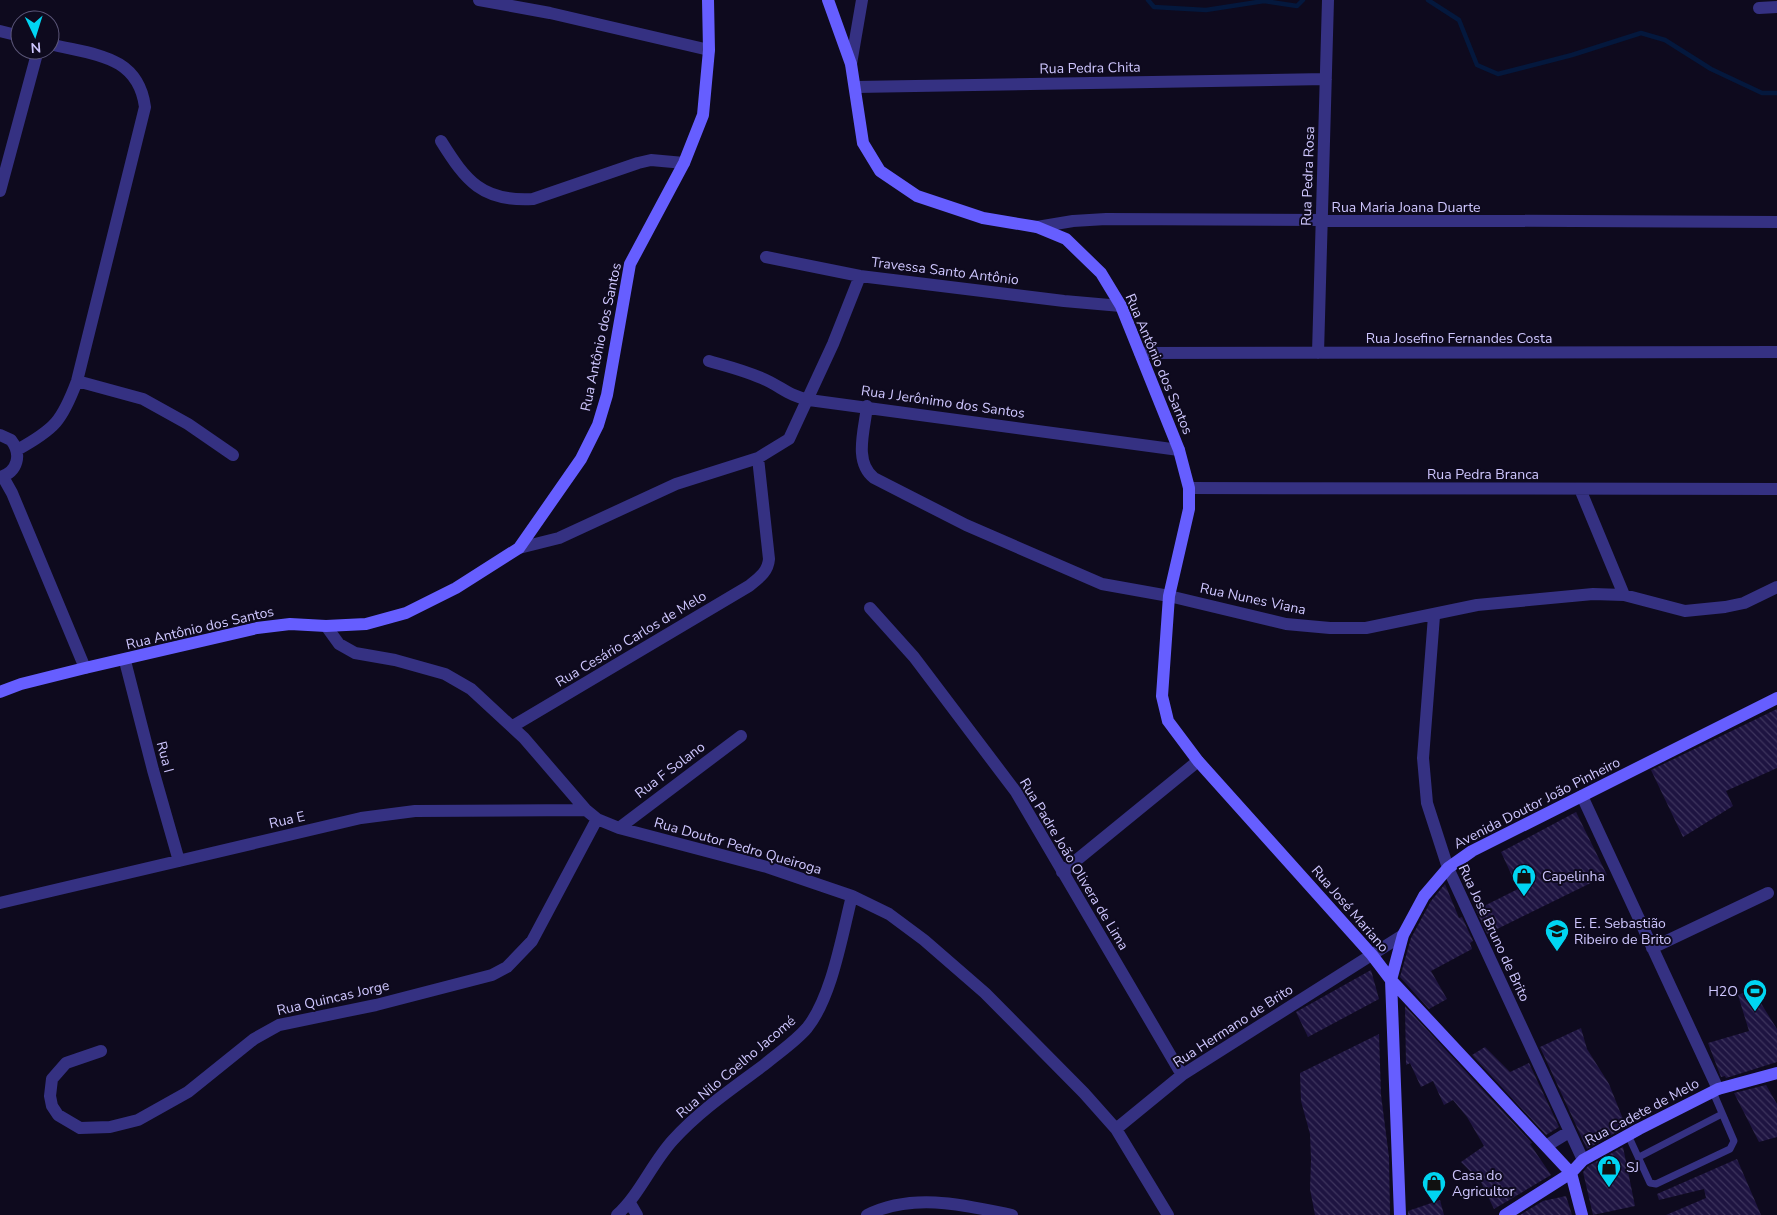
<svg xmlns="http://www.w3.org/2000/svg" width="1777" height="1215" viewBox="0 0 1777 1215" font-family="'Nunito Sans',sans-serif">
<style>
.lines{fill:none;stroke-linecap:round;stroke-linejoin:round}
.stream{stroke:#04183d;stroke-width:4.5}
.building{fill:url(#building-back-hatch)}
.lane{stroke:#353182;stroke-width:7}
.street{stroke:#353182;stroke-width:12}
.secondary{stroke:#665eff;stroke-width:12}
.labels{text-anchor:middle;dominant-baseline:central;stroke-width:4;stroke-linejoin:round;paint-order:stroke}
.street-label{font-size:14px;fill:#cfc7ff;stroke:#0e0a1e}
.poi-label{font-size:14px;fill:#cfc7ff;stroke:#0e0a1e;text-anchor:start}
</style>
<defs>
<pattern id="building-back-hatch" width="6" height="6" patternUnits="userSpaceOnUse" patternTransform="scale(1.25)"><rect width="6" height="6" fill="#1e1441"/><path d="M-1 5l2 2M0 0l6 6M5-1l2 2" fill="none" stroke="#3e355e"/></pattern>
</defs>
<rect width="100%" height="100%" fill="#0e0a1e"/>
<g class="lines">
<!-- stream -->
<path class="stream" d="M 1148,0 L 1154,7 L 1206,10 L 1264,1 L 1297,6 L 1303,0
M 1428,0 L 1459,20 L 1477,65 L 1498,74 L 1572,55 L 1641,33 L 1665,40 L 1711,69 L 1762,93 L 1777,93"/>
</g>
<!-- building -->
<path class="building" d="M 1777,709 L 1777,768 L 1726,791 L 1733,806 L 1683,837 L 1651,770 Z
M 1576,812 L 1607,875 L 1487,934 L 1476,910 L 1518,889 L 1501,852 Z
M 1445,884 L 1459,918 L 1462,917 L 1473,941 L 1470,943 L 1472,949 L 1431,971 L 1447,999 L 1429,1009 L 1400,977 L 1411,938 L 1431,901 Z
M 1371,970 L 1379,999 L 1308,1037 L 1296,1012 Z
M 1752,989 L 1777,1029 L 1777,1062 L 1726,1078 L 1725,1076 L 1721,1077 L 1708,1043 L 1749,1031 L 1738,995 Z
M 1405,1006 L 1532,1143 L 1530,1144 L 1551,1175 L 1494,1209 L 1481,1182 L 1461,1162 L 1484,1146 L 1467,1117 L 1453,1100 L 1444,1105 L 1433,1081 L 1421,1087 L 1410,1063 L 1406,1065 Z
M 1581,1028 L 1587,1049 L 1609,1084 L 1625,1124 L 1619,1127 L 1620,1130 L 1587,1149 L 1540,1047 Z
M 1379,1034 L 1381,1095 L 1389,1157 L 1390,1215 L 1315,1215 L 1310,1189 L 1311,1160 L 1310,1134 L 1301,1101 L 1300,1073 Z
M 1485,1047 L 1510,1072 L 1529,1063 L 1559,1127 L 1546,1135 L 1472,1055 Z
M 1766,1085 L 1777,1104 L 1777,1137 L 1759,1142 L 1734,1093 Z
M 1623,1147 L 1635,1206 L 1593,1215 L 1583,1172 L 1588,1166 Z
M 1737,1159 L 1761,1215 L 1666,1215 L 1706,1198 L 1704,1189 L 1659,1200 L 1657,1194 Z
M 1566,1196 L 1572,1215 L 1520,1215 L 1543,1201 Z
M 1440,1200 L 1444,1215 L 1408,1215 L 1408,1211 Z"/>
<g class="lines">
<!-- lane -->
<path class="lane" d="M 1628,1135 L 1650,1183 L 1656,1184 L 1730,1149 L 1734,1141 L 1713,1092
M 1639,1157 L 1722,1114"/>
<!-- street -->
<path class="street" d="M 479,0 L 550,13 L 709,50
M 1759,8 L 1777,7
M 0,31 L 20,36
M 851,64 L 862,0
M 856,87 L 1326,79
M 441,141 C 466,181 482,202 533,199 L 638,163 L 651,160 L 684,163
M 0,191 L 38,50
M 1037,227 L 1073,221 L 1106,219 L 1777,222
M 766,257 L 860,276 L 1064,301 L 1121,306
M 1140,353 L 1777,352
M 1318,353 L 1328,0
M 709,361 C 730,367 751,372 770,382 C 785,390 791,396 809,400 L 1179,450
M 77,381 L 143,399 L 188,424 L 233,455
M 867,406 C 865,428 853,462 874,478 L 966,525 L 1102,584 L 1169,596 L 1286,624 L 1330,628 L 1366,628 L 1477,605 L 1593,594 L 1624,595 L 1685,611 L 1725,607 L 1744,603 L 1777,587
M 0,435 L 11,440 C 22,454 18,472 0,477
M 17,450 C 55,429 62,421 77,381 L 145,107 C 138,54 92,55 50,44
M 3,477 L 12,493 L 85,668
M 1189,488 L 1777,489
M 1580,489 L 1624,595
M 519,548 L 559,538 L 676,484 L 758,458 L 789,439 L 833,344 L 860,276
M 870,608 L 914,657 L 1016,792 L 1182,1075
M 1434,616 L 1423,758 L 1427,803 L 1448,868 L 1583,1160
M 326,626 L 339,644 L 355,653 L 395,660 L 445,674 L 471,689 L 524,738 L 586,810 L 597,819 L 619,828 L 767,867 L 852,896 L 889,914 L 924,940 L 985,993 L 1084,1093 L 1116,1129 L 1168,1215
M 125,661 L 153,770 L 179,861
M 513,726 L 749,586 C 759,578 768,572 769,559 L 758,458
M 1582,796 L 1718,1089
M 619,828 L 741,736
M 1062,872 L 1198,761
M 0,903 L 361,818 L 415,811 L 586,810
M 1652,948 L 1768,893
M 101,1051 L 66,1063 L 52,1079 L 50,1096 L 52,1106 L 58,1115 L 80,1128 L 110,1127 L 138,1120 L 188,1092 L 254,1039 L 279,1025 L 376,1005 L 492,975 L 507,967 L 532,941 L 597,819
M 1116,1129 L 1182,1075 L 1403,935
M 1546,1146 L 1569,1132
M 630,1203 L 637,1215
M 617,1215 C 640,1194 652,1163 673,1140 C 699,1111 733,1088 764,1065 C 778,1053 795,1042 807,1028 C 832,997 842,935 852,896
M 867,1215 C 913,1192 965,1205 1012,1215"/>
<!-- secondary -->
<path class="secondary" d="M 828,0 L 851,64 L 863,143 L 880,171 L 917,196 L 983,218 L 1037,227 L 1066,239 L 1101,273 L 1121,306 L 1179,450 L 1189,488 L 1189,509 L 1169,596 L 1162,696 L 1168,721 L 1198,761 L 1372,955 L 1391,980 L 1571,1173 L 1582,1215
M 0,692 L 21,684 L 85,668 L 257,628 L 290,624 L 326,626 L 366,624 L 406,613 L 456,588 L 519,548 L 581,459 L 598,425 L 607,395 L 630,264 L 684,163 L 703,115 L 709,50 L 708,0
M 1400,1215 L 1391,980 L 1403,935 L 1424,896 L 1448,868 L 1472,851 L 1777,698
M 1505,1215 L 1571,1173 L 1583,1160 L 1639,1129 L 1718,1089 L 1777,1073"/>
</g>
<!-- icons -->
<defs>
<g id="shop-pin" transform="scale(1.25)"><path d="M0 17L-7.5 6A9.5 9.5 0 1 1 7.5 6Z" fill="#00d5f2" stroke="#0e0a1e"/><path d="M-5-2.5h2.3a2.7 3.5 0 0 1 5.4 0H5L5.5 6h-11ZM-1.5-2.5h3a1.5 2.3 0 0 0-3 0Z" fill="#111"/></g>
<g id="school-pin" transform="scale(1.25)"><path d="M0 17L-7.5 6A9.5 9.5 0 1 1 7.5 6Z" fill="#00d5f2" stroke="#0e0a1e"/><path d="M0-5L7-2L0 1L-7-2ZM-4 1L0 2.5L4 1V4Q0 6-4 4Z" fill="#111"/></g>
<g id="stadium-pin" transform="scale(1.25)"><path d="M0 17L-7.5 6A9.5 9.5 0 1 1 7.5 6Z" fill="#00d5f2" stroke="#0e0a1e"/><path d="M0-5a6.5 5 0 1 0 0 10a6.5 5 0 1 0 0-10ZM-3.5-1.8h7v3.6h-7Z" fill="#111"/></g>
</defs>
<g fill-rule="evenodd">
<use href="#shop-pin" x="1524" y="876"/>
<use href="#school-pin" x="1557" y="931"/>
<use href="#stadium-pin" x="1755" y="991"/>
<use href="#shop-pin" x="1609" y="1167"/>
<use href="#shop-pin" x="1434" y="1183"/>
</g>
<g class="labels">
<!-- street labels -->
<g class="street-label">
<text transform="translate(1090 68) rotate(-1)">Rua Pedra Chita</text>
<text transform="translate(1308 176) rotate(-88)">Rua Pedra Rosa</text>
<text x="1406" y="207">Rua Maria Joana Duarte</text>
<text transform="translate(945 271) rotate(7)">Travessa Santo Antônio</text>
<text transform="translate(601 337) rotate(-78)">Rua Antônio dos Santos</text>
<text x="1459" y="338">Rua Josefino Fernandes Costa</text>
<text transform="translate(1159 364) rotate(67)">Rua Antônio dos Santos</text>
<text transform="translate(943 402) rotate(8)">Rua J Jerônimo dos Santos</text>
<text x="1483" y="474">Rua Pedra Branca</text>
<text transform="translate(1253 599) rotate(12)">Rua Nunes Viana</text>
<text transform="translate(200 628) rotate(-13)">Rua Antônio dos Santos</text>
<text transform="translate(631 639) rotate(-31)">Rua Cesário Carlos de Melo</text>
<text transform="translate(165 757) rotate(75)">Rua I</text>
<text transform="translate(670 770) rotate(-37)">Rua F Solano</text>
<text transform="translate(1537 803) rotate(-27)">Avenida Doutor João Pinheiro</text>
<text transform="translate(287 820) rotate(-13)">Rua E</text>
<text transform="translate(738 846) rotate(16)">Rua Doutor Pedro Queiroga</text>
<text transform="translate(1074 864) rotate(59)">Rua Padre João Olivera de Lima</text>
<text transform="translate(1350 909) rotate(49)">Rua José Mariano</text>
<text transform="translate(1494 933) rotate(65)">Rua José Bruno de Brito</text>
<text transform="translate(333 998) rotate(-13)">Rua Quincas Jorge</text>
<text transform="translate(1233 1026) rotate(-33)">Rua Hermano de Brito</text>
<text transform="translate(736 1067) rotate(-40)">Rua Nilo Coelho Jacomé</text>
<text transform="translate(1642 1112) rotate(-28)">Rua Cadete de Melo</text>
</g>
<!-- poi labels -->
<g class="poi-label">
<text x="1542" y="876">Capelinha</text>
<text x="1574" y="923">E. E. Sebastião<tspan x="1574" dy="16">Ribeiro de Brito</tspan></text>
<text x="1738" y="991" text-anchor="end">H2O</text>
<text x="1626" y="1167">SJ</text>
<text x="1452" y="1175">Casa do<tspan x="1452" dy="16">Agricultor</tspan></text>
</g>
</g>
<!-- north arrow -->
<g transform="translate(35 35) rotate(176)"><circle r="24" fill="#0e0a1e" stroke="#5b5678"/>
<path d="M0-4L9 19L0 12L-9 19Z" fill="#00d5f2"/>
<text y="-8" font-size="14" font-weight="bold" text-anchor="middle" fill="#cfc7ff">N</text>
</g>
</svg>
